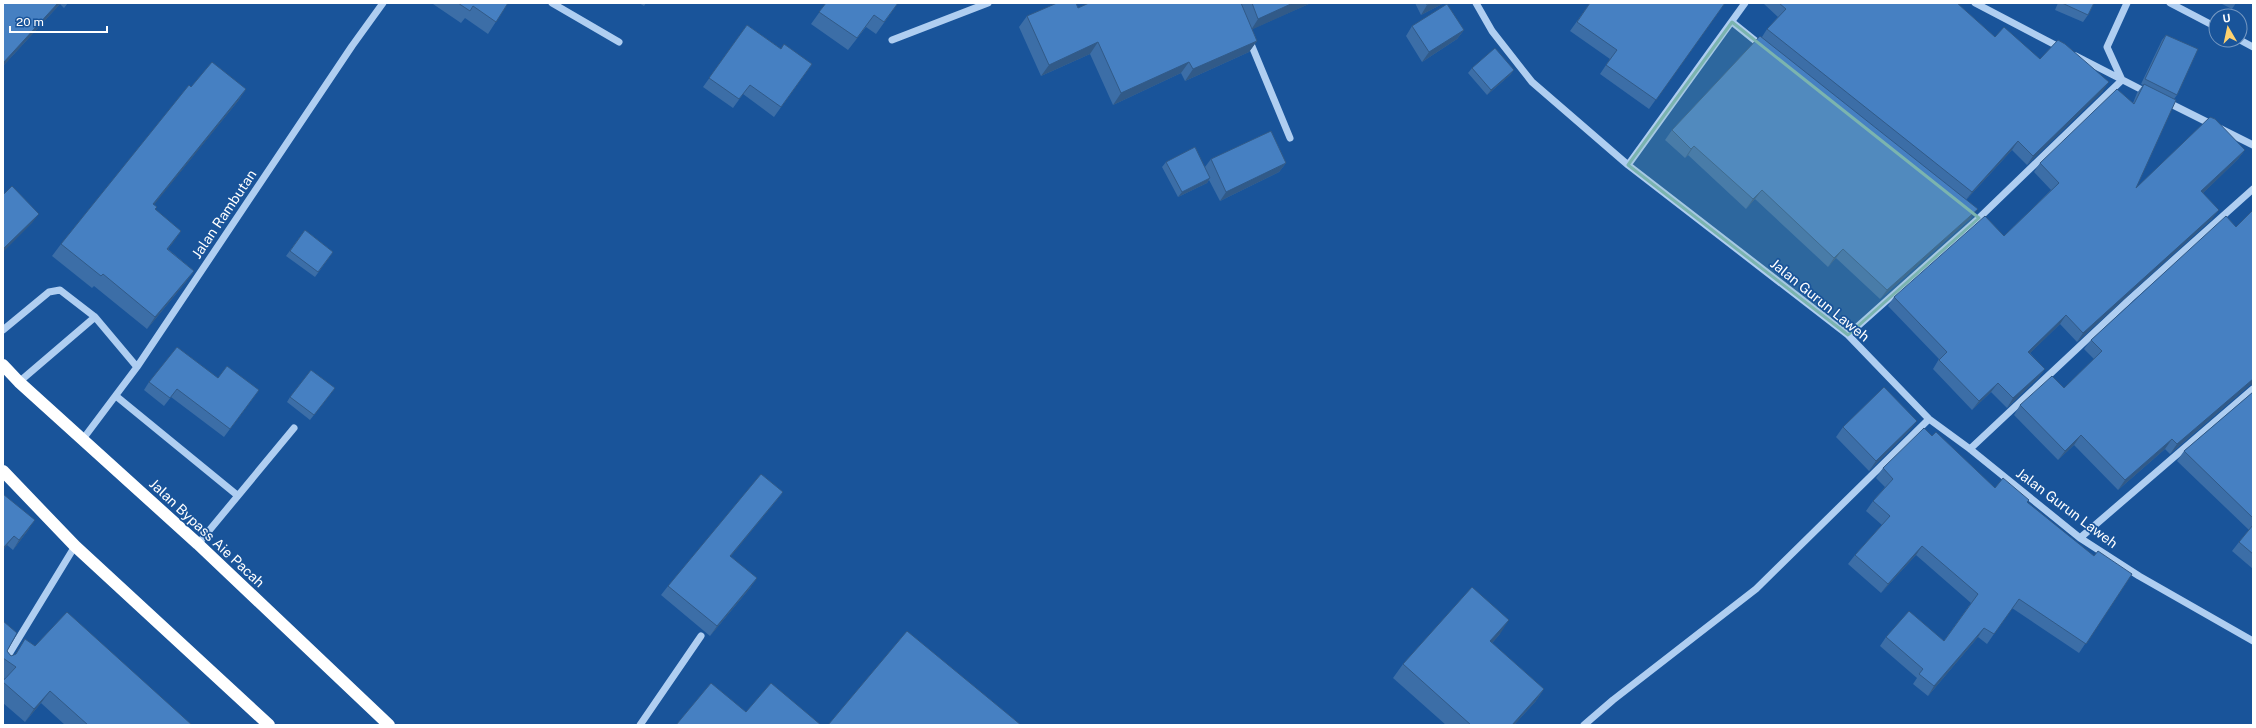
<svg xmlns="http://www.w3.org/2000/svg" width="2256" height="728" viewBox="0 0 2256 728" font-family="'Public Sans',sans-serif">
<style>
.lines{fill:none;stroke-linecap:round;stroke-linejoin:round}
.minor{stroke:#afcef1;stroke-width:7}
.highway{stroke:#fff;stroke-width:12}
.wall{fill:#3c6ea7}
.shaded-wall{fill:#315a88}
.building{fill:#4680c2;stroke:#315a88}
.marked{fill:#7bb4af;fill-opacity:0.2;stroke:#7bb4af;stroke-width:3;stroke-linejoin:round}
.labels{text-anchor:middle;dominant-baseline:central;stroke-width:3.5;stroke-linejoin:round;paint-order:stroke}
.street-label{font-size:14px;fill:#fff;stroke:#19549a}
</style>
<rect width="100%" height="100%" fill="#19549a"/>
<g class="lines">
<!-- minor -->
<path class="minor" d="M 552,3 L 619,42
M 1476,3 L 1492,31 L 1532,82 L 1628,165 L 1848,335 L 1929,419 L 1970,449 L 2080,538 L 2139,576 L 2253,641
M 1975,3 L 2061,48
M 2170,3 L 2216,27
M 1732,22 L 1763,47
M 1249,39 L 1290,138
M 892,40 L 988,3
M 2240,40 L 2253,47
M 2076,56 L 2148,93
M 2165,101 L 2253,145
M 1628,165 L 1745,3
M 3,330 L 49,292 L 60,290 L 95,317 L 137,367
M 1848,335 L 1979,218 L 2122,80 L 2107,47 L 2127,3
M 19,382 L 95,317
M 116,396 L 237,495
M 83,439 L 137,367 L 352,46 L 383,3
M 1970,449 L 2130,299 L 2253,189
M 2080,538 L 2253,389
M 198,544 L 294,428
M 3,664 L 75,546
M 640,725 L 701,636
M 1584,725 L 1613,700 L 1756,589 L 1929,419"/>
<!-- highway -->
<path class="highway" d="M 3,365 L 19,382 L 198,544 L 389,725
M 3,471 L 75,546 L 269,725"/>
</g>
<!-- wall -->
<path class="wall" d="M 3,3 L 68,3 L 64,8 L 60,4 L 3,66 Z
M 434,3 L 508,3 L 488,34 L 465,18 L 461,23 L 433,4 Z
M 639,3 L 646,3 L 644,6 Z
M 826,3 L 898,3 L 876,34 L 866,27 L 848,50 L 811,24 Z
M 1089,3 L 1311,3 L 1252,29 L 1257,41 L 1249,52 L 1185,81 L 1181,73 L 1113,105 L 1090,54 L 1041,76 L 1019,27 L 1027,16 L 1078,8 Z
M 1415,3 L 1444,3 L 1421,15 Z
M 1590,3 L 1725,3 L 1649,109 L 1600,74 L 1610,59 L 1570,31 Z
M 1764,3 L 1957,3 L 1995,37 L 2040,59 L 2103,91 L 2027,165 L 2012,150 L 1966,200 L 1971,218 L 1880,299 L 1836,258 L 1828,267 L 1755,199 L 1746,209 L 1688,155 L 1685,158 L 1665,140 L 1672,130 L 1762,37 L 1767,29 L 1778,17 L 1764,4 Z
M 2058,3 L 2094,3 L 2088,15 L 2083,22 L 2055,10 Z
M 2220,3 L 2236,3 L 2232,9 Z
M 747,25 L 781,49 L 812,64 L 774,117 L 743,94 L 733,108 L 703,87 Z
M 1412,26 L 1464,30 L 1457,39 L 1422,62 L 1406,36 Z
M 2166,35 L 2177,95 L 2174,99 L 2136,188 L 2245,150 L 2238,159 L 2203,193 L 2212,219 L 2077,342 L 2060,324 L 2030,353 L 2045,369 L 2038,378 L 2007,408 L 1991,392 L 1972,410 L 1933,369 L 1939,359 L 1888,306 L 1894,297 L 2004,236 L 2051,190 L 2034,172 L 2040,163 L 2133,103 L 2137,93 L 2143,85 L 2141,84 L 2162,40 Z
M 1472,68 L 1514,70 L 1510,75 L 1487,95 L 1468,73 Z
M 191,87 L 246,89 L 238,101 L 154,204 L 155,210 L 181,231 L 168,249 L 194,271 L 185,283 L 147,329 L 94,286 L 92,288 L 52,256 L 61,244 Z
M 1211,159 L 1286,163 L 1279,172 L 1220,201 L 1209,180 L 1207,183 L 1178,197 L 1162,167 L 1166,162 L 1205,167 Z
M 2253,210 L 2253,385 L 2250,385 L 2170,454 L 2165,449 L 2118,490 L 2074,445 L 2058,460 L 2014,415 L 2020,405 L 2064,388 L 2094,359 L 2084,349 L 2091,340 L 2236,227 Z
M 305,230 L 333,252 L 315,277 L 286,256 Z
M 218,378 L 259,390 L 224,437 L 171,397 L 164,406 L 144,390 L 149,382 Z
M 335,388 L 310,420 L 287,402 L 290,397 Z
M 2253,392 L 2253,569 L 2232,551 L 2239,542 L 2249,530 L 2177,461 L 2184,451 Z
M 1843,427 L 1910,430 L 1869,471 L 1836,437 Z
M 1932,436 L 1995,488 L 2029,500 L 2027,503 L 2094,556 L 2132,574 L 2079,653 L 2012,608 L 1987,644 L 1978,637 L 1928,696 L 1913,684 L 1917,678 L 1880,646 L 1886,637 L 1944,641 L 1971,603 L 1916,555 L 1881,593 L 1848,564 L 1855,555 L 1882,525 L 1866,511 L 1873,501 L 1885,487 L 1876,478 L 1883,468 Z
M 783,492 L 776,501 L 730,557 L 757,578 L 750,588 L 710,636 L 661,595 L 668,586 Z
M 3,494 L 29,529 L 13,550 L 7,545 L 3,550 Z
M 3,621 L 7,651 L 11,656 L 15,655 L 25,639 L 35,646 L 192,725 L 65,725 L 41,703 L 25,722 L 3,703 L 3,681 L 5,679 L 3,677 Z
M 1500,634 L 1492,643 L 1544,689 L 1535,702 L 1514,725 L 1446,725 L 1393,678 L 1403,664 Z"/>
<!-- shaded-wall -->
<path class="shaded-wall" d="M 58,3 L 61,3 L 3,66 L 3,63 Z
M 1293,3 L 1311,3 L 1251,30 L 1258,19 Z
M 1432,3 L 1444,3 L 1421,15 L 1427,5 Z
M 1464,30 L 1457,39 L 1422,62 L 1429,52 Z
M 1257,41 L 1249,52 L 1185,81 L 1193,69 Z
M 1098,42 L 1090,54 L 1041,76 L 1049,65 Z
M 1189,62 L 1181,73 L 1113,105 L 1121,93 Z
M 1514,70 L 1510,75 L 1487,95 L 1491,90 Z
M 2109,82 L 2103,91 L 2027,165 L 2033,156 Z
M 246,89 L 238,101 L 145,216 L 153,204 Z
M 2018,141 L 2012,150 L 1965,201 L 1972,192 Z
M 1694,146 L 1688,155 L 1685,158 L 1691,149 Z
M 2245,150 L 2238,159 L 2195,201 L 2201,191 Z
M 1286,163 L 1279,172 L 1220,201 L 1226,192 Z
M 1210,178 L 1207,183 L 1178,197 L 1182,192 Z
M 1762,190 L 1755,199 L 1746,209 L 1753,199 Z
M 1978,209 L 1971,218 L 1880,299 L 1887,290 Z
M 2219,210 L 2212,219 L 2077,342 L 2083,333 Z
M 39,214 L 32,223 L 3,252 L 3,249 Z
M 181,231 L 173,243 L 158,261 L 167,249 Z
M 1843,249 L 1836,258 L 1828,267 L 1834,258 Z
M 194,271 L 185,283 L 147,329 L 155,317 Z
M 2066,315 L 2060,324 L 2022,361 L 2028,352 Z
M 2045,369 L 2038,378 L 2007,408 L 2013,398 Z
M 2253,379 L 2253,385 L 2250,385 L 2170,454 L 2177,444 Z
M 1998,383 L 1991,392 L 1972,410 L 1979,401 Z
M 1917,421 L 1910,430 L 1869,471 L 1876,461 Z
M 2081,435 L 2074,445 L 2058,460 L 2065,451 Z
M 2172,439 L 2165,449 L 2118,490 L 2125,480 Z
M 783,492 L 776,501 L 723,566 L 730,556 Z
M 35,520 L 29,529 L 13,550 L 19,540 Z
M 14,536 L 7,545 L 3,550 L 3,548 Z
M 1922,546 L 1916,555 L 1881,593 L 1888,584 Z
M 757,578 L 750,588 L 710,636 L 717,626 Z
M 1509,620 L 1500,634 L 1481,655 L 1490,641 Z
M 1984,628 L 1978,637 L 1928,696 L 1934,686 Z
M 1544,689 L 1535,702 L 1514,725 L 1512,725 Z
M 50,691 L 41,703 L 25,722 L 34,709 Z"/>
<!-- building -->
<path class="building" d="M 3,3 L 58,3 L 3,63 Z
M 458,3 L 508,3 L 496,22 L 473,6 L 470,11 Z
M 826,3 L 898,3 L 884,22 L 874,15 L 857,38 L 819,12 Z
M 1057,3 L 1076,3 L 1078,8 L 1089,3 L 1241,3 L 1257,41 L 1193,69 L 1189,62 L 1121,93 L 1098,42 L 1049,65 L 1027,16 Z
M 1252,3 L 1293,3 L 1258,19 Z
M 1426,3 L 1432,3 L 1427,5 Z
M 1590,3 L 1725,3 L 1656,100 L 1606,65 L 1617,50 L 1577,22 Z
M 1779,3 L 1957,3 L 1995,37 L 2004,27 L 2040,59 L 2058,40 L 2065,44 L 2109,82 L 2033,156 L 2018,141 L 1972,192 L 1767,29 L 1786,9 Z
M 2062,3 L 2094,3 L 2088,15 Z
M 1447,4 L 1464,30 L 1429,52 L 1412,26 Z
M 747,25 L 781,49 L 784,44 L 812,64 L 781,107 L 750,85 L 739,99 L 709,78 Z
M 2166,35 L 2198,49 L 2177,95 L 2145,79 Z
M 1760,36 L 1978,209 L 1887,290 L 1843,249 L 1834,258 L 1762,190 L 1753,199 L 1694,146 L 1691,149 L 1672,130 Z
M 1495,48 L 1514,70 L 1491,90 L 1472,68 Z
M 212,62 L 246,89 L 153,204 L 157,207 L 155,209 L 181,231 L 167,249 L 194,271 L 155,317 L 103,274 L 101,276 L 61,244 L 189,85 L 191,87 Z
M 2144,84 L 2176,100 L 2136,188 L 2210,117 L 2215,119 L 2245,150 L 2201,191 L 2219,210 L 2083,333 L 2066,315 L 2028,352 L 2045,369 L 2013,398 L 1998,383 L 1979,401 L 1939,360 L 1947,352 L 1894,297 L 1985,216 L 2004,236 L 2059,183 L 2040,163 L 2117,89 L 2134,104 Z
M 1271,131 L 1286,163 L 1226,192 L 1211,159 Z
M 1195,147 L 1210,178 L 1182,192 L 1166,162 Z
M 12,186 L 39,214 L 3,249 L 3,195 Z
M 2253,210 L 2253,379 L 2177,444 L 2172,439 L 2125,480 L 2081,435 L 2065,451 L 2020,405 L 2052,376 L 2064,388 L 2102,351 L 2091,340 L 2226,216 L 2236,227 Z
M 305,230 L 333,252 L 318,272 L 290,251 Z
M 177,347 L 218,378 L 227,366 L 259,390 L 230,429 L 177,389 L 170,398 L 149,382 Z
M 311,370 L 335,388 L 314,415 L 290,397 Z
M 1884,387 L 1917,421 L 1876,461 L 1843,427 Z
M 2253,392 L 2253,518 L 2184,451 Z
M 1924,428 L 1932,436 L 1936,432 L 1995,488 L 2003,478 L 2029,500 L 2027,502 L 2094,556 L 2098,551 L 2132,574 L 2086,644 L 2019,599 L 1994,634 L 1984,628 L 1934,686 L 1919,674 L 1923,669 L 1886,637 L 1909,611 L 1944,641 L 1978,594 L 1922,546 L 1888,584 L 1855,555 L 1890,516 L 1873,501 L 1893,479 L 1883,468 Z
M 761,474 L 783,492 L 730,556 L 757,578 L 717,626 L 668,586 Z
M 3,494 L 35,520 L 19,540 L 14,536 L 3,548 Z
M 2253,525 L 2253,554 L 2239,542 Z
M 1472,587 L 1509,620 L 1490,641 L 1544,689 L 1512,725 L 1471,725 L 1403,664 Z
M 67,612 L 192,725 L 88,725 L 50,691 L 34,709 L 3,682 L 3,681 L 16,667 L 3,658 L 3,621 L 17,633 L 7,651 L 11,656 L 16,654 L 25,639 L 35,646 Z
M 907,631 L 1021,725 L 828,725 Z
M 711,683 L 746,712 L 771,683 L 821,725 L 676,725 Z"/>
<!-- marked area -->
<path class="marked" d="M 1732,22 L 1979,218 L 1848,335 L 1628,165 Z"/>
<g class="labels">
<!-- street labels -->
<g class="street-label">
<text transform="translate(224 214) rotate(-56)">Jalan Rambutan</text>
<text transform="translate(1820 300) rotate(39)">Jalan Gurun Laweh</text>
<text transform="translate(2067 508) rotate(37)">Jalan Gurun Laweh</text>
<text transform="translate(207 533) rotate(43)">Jalan Bypass Aie Pacah</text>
</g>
</g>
<!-- border -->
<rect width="2256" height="728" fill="none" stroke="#ffffff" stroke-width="8"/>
<!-- north arrow -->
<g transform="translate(2228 28) rotate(351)"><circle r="19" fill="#19549a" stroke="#7598c2"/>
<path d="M0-3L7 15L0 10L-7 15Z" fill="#ffd26f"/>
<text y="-6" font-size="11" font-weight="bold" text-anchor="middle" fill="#ffffff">U</text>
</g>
<!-- scale -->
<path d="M10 26v6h97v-6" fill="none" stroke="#ffffff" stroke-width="2"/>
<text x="16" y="26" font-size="12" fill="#ffffff" stroke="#19549a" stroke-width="3" paint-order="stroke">20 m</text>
</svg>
